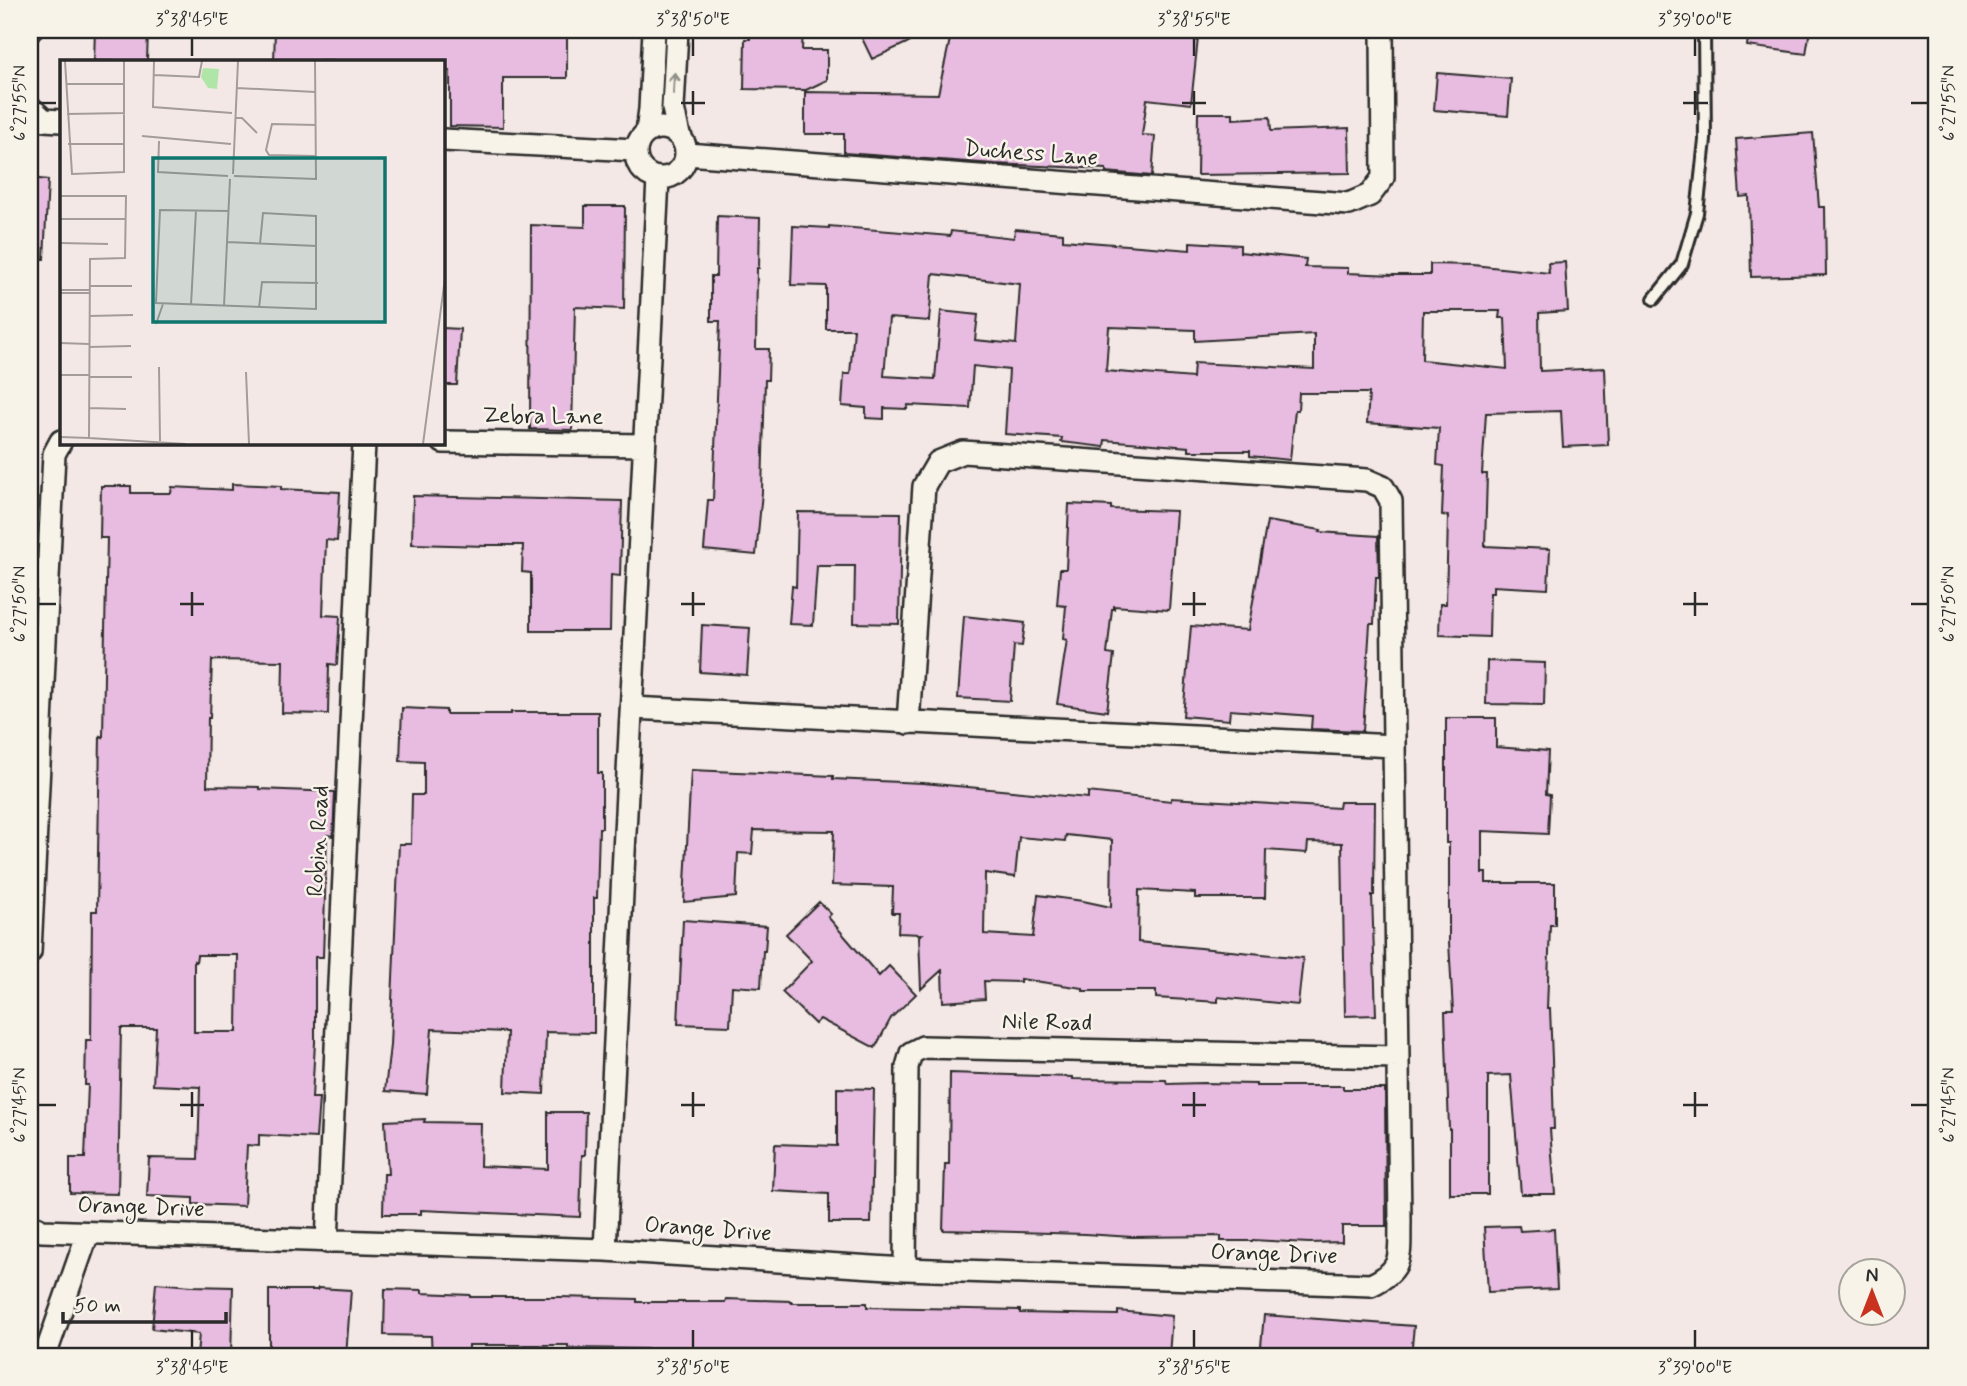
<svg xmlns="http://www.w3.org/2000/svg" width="1967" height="1386" viewBox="0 0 1967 1386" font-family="Mynerve,sans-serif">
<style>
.building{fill:#e8bce0;stroke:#2b2b2b;stroke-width:2;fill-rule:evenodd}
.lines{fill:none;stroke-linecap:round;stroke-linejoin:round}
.service-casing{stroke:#2b2b2b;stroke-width:16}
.minor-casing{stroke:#2b2b2b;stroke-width:26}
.service{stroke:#f7f3e8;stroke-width:10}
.minor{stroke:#f7f3e8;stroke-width:21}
.oneway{stroke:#918f8a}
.ticks{fill:none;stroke:#2b2b2b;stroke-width:2.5}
.labels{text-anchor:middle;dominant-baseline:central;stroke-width:5;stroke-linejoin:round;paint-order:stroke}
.street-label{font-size:23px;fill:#2b2b2b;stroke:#f7f3e8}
.inset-road{fill:none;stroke:#a49c9b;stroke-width:2}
.view{fill:#0f766e;fill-opacity:0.15;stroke:#0f766e;stroke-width:3.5}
.inset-edge{fill:none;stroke:#2b2b2b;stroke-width:3.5}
.neatline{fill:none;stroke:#2b2b2b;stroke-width:2.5}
.ticks-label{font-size:18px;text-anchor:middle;fill:#2b2b2b}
</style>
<rect width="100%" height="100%" fill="#f4e8e6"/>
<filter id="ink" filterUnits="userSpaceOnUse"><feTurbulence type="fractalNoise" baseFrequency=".0143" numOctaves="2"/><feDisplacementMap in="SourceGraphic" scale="14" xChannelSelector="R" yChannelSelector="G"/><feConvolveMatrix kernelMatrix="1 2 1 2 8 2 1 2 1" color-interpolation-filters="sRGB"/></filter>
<g filter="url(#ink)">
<!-- building -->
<path class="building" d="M 95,30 L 148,30 L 147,61 L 94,61 Z
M 275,30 L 324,30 L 399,34 L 399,30 L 503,33 L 567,32 L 567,78 L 503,78 L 503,127 L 450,126 L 450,71 L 443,71 L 443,61 L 274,61 Z
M 750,30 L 803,30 L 802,50 L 827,50 L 827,80 L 806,90 L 744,89 L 745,39 L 750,39 Z
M 858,30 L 935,30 L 872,59 Z
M 952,30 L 1102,30 L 1102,33 L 1154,33 L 1198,38 L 1191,104 L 1147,99 L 1142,135 L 1155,136 L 1152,176 L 1106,172 L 1106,169 L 995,164 L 844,153 L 844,134 L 805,134 L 805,92 L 938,94 Z
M 1749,30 L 1810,30 L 1806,54 L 1747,46 Z
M 1437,73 L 1511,79 L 1508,116 L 1434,110 Z
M 1198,113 L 1233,113 L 1233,119 L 1270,117 L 1271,131 L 1349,128 L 1350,173 L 1197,175 Z
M 1813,133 L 1819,207 L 1825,207 L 1826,275 L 1751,277 L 1749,196 L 1740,197 L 1736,139 Z
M 30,178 L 48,180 L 44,259 L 30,259 Z
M 585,206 L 625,206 L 624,309 L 575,307 L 572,430 L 530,429 L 531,225 L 585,227 Z
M 717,216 L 760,218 L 759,268 L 757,268 L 756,349 L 769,349 L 768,380 L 765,380 L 762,492 L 756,555 L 704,550 L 708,500 L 713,500 L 720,321 L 711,321 L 711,276 L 716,276 Z
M 793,226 L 829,228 L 829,226 L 950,236 L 951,231 L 1014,238 L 1015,229 L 1063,233 L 1063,240 L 1190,250 L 1190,242 L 1240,245 L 1240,252 L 1306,259 L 1305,267 L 1348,268 L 1348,273 L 1394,275 L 1430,275 L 1430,264 L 1473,265 L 1549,273 L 1548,263 L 1565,262 L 1568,311 L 1539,313 L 1540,371 L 1605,368 L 1608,445 L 1563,447 L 1561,411 L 1486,413 L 1482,474 L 1487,474 L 1485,546 L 1550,549 L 1548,589 L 1493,586 L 1493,593 L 1490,593 L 1489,637 L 1439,635 L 1440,604 L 1446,604 L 1448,516 L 1442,515 L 1444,466 L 1437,465 L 1439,428 L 1367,423 L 1369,393 L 1299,393 L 1298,410 L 1295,410 L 1290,460 L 1250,456 L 1250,451 L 1189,451 L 1189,447 L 1105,440 L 1104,447 L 1061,442 L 1062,438 L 1005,434 L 1009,370 L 973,366 L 970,408 L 908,405 L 907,409 L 884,408 L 884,419 L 866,418 L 866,408 L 842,406 L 844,374 L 850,374 L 854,329 L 826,329 L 826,286 L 791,285 ZM 933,274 L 1020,284 L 1016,344 L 975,340 L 978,315 L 941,311 L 935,379 L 884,376 L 889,318 L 929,321 ZM 1423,311 L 1500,311 L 1499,318 L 1505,318 L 1507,369 L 1422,360 ZM 1109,327 L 1195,330 L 1195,341 L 1314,334 L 1314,369 L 1194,363 L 1193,378 L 1106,371 Z
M 443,328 L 460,329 L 457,385 L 443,385 Z
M 232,484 L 281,486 L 281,489 L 340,492 L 337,541 L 326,540 L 323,615 L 340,616 L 337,665 L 329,664 L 328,714 L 282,713 L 283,661 L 212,660 L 210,718 L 208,718 L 207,786 L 259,787 L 259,789 L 335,792 L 333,836 L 327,835 L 323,957 L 315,957 L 315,1042 L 312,1098 L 319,1098 L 316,1138 L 259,1135 L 259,1146 L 247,1145 L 244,1206 L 193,1204 L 193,1198 L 147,1196 L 149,1158 L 198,1159 L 200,1087 L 153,1085 L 156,1028 L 121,1028 L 118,1194 L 70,1193 L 70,1158 L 85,1158 L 88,1085 L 85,1085 L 86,1040 L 91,1040 L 92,911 L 97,911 L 100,736 L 103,737 L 104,676 L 107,538 L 100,538 L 101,486 L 131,486 L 131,493 L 171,493 L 172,487 L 232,490 ZM 197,955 L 238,955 L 237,1032 L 194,1032 L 194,961 L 196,962 Z
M 413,496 L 622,501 L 620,576 L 611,575 L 610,631 L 531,631 L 531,573 L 522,572 L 523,545 L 486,545 L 486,546 L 412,544 Z
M 1069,504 L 1111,506 L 1111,509 L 1176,511 L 1169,610 L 1114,606 L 1114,609 L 1112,609 L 1107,654 L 1114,655 L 1107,711 L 1057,704 L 1067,640 L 1063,639 L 1066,606 L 1057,605 L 1060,569 L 1066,569 Z
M 798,512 L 901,513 L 899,624 L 854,623 L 855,566 L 817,566 L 813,625 L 789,624 L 792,586 L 796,587 Z
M 1267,521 L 1321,530 L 1320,532 L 1378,536 L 1379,577 L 1376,577 L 1374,624 L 1370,624 L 1363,731 L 1311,729 L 1312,716 L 1230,710 L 1229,720 L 1183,716 L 1191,626 L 1248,630 Z
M 964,616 L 1025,623 L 1022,646 L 1014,645 L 1010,701 L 958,698 Z
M 702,625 L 750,628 L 747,675 L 700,672 Z
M 1487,661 L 1545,663 L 1544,705 L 1486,704 Z
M 402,708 L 446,710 L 446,714 L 511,714 L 511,712 L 598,712 L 598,773 L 602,773 L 602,828 L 599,828 L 597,898 L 594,898 L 594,1033 L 546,1032 L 544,1094 L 505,1092 L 507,1032 L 432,1029 L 427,1094 L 385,1091 L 390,1045 L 399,844 L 411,844 L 412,795 L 424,795 L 424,762 L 400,761 Z
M 1446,718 L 1496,718 L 1496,747 L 1548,751 L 1546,794 L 1550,795 L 1548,834 L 1482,831 L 1482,873 L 1486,873 L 1486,883 L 1555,883 L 1555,925 L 1550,925 L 1547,1009 L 1550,1009 L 1552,1059 L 1554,1129 L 1550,1129 L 1555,1194 L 1521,1194 L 1511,1075 L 1488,1076 L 1488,1194 L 1450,1194 L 1450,1129 L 1449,1129 L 1445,1012 L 1453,1012 L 1449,942 L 1449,843 L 1446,843 Z
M 691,770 L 833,776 L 833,779 L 923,783 L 1088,798 L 1088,792 L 1171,801 L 1171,798 L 1339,808 L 1340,802 L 1375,802 L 1374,895 L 1372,895 L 1376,1015 L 1345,1016 L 1342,843 L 1308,842 L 1307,853 L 1266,850 L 1265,898 L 1195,898 L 1195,893 L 1139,890 L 1138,942 L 1303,958 L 1298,1005 L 1218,997 L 1218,1002 L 1156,998 L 1156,991 L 1083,991 L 1083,988 L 1020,979 L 1020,982 L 984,981 L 985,999 L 943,1002 L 942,970 L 921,989 L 919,936 L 922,934 L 898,933 L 899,913 L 892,913 L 893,887 L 832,885 L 834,831 L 754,830 L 752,854 L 738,853 L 736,897 L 684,902 ZM 1066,835 L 1112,840 L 1111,907 L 1083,901 L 1038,895 L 1033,937 L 984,934 L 985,873 L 1015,877 L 1019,837 L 1065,841 Z
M 819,902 L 831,914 L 828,917 L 879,976 L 889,966 L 916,994 L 891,1018 L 875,1048 L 820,1019 L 815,1024 L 782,992 L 812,961 L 786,934 Z
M 683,920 L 767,926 L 765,951 L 763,951 L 761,988 L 732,986 L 730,1026 L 678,1024 Z
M 950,1073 L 1073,1077 L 1073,1079 L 1166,1080 L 1167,1084 L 1203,1083 L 1256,1084 L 1256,1086 L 1343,1086 L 1343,1089 L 1385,1089 L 1386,1226 L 1342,1226 L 1342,1242 L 1309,1243 L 1253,1240 L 1253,1241 L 1221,1241 L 1221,1236 L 1132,1237 L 1085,1234 L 943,1230 L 945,1164 L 949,1164 Z
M 837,1088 L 874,1089 L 871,1223 L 829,1223 L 829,1194 L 773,1191 L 775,1144 L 837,1146 Z
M 548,1112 L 586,1112 L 585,1155 L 582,1155 L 580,1217 L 421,1210 L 421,1214 L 383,1214 L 384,1174 L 388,1174 L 385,1121 L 425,1119 L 424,1122 L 481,1123 L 480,1166 L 548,1169 Z
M 1519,1226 L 1520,1231 L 1554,1229 L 1557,1289 L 1488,1292 L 1484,1227 Z
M 156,1283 L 192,1286 L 233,1287 L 231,1356 L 197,1356 L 199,1334 L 152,1329 Z
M 318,1288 L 351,1290 L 346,1356 L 269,1356 L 269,1290 L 317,1290 Z
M 385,1289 L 422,1290 L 422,1293 L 470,1295 L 470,1297 L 560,1297 L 637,1299 L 637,1302 L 725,1302 L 726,1299 L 791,1301 L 791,1303 L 867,1303 L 867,1307 L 1020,1310 L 1020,1313 L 1118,1315 L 1118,1311 L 1172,1316 L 1169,1356 L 800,1356 L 724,1353 L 724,1351 L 647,1351 L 647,1349 L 568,1348 L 568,1345 L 469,1345 L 469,1356 L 432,1356 L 431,1336 L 384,1335 Z
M 1264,1315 L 1414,1326 L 1411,1356 L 1260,1356 Z"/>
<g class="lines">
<!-- service casing -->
<g class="service-casing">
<path id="service" d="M 1654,299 L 1682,264 L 1697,213 L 1705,140 L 1704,30"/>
</g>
<!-- minor casing -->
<g class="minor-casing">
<path id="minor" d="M 677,30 L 673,108 L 679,135
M 30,31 L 30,30
M 30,107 L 44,120 L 61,121
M636 153a25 25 0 1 1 50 0a25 25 0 1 1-50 0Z
M 647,132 L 650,109 L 654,30
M 443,140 L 635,150
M 687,154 L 1349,204 L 1370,195 L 1383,178 L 1382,30
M 443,442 L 643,445
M 632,708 L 1394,746
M 30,952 L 54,454 L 61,441
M 30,1225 L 42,1231 L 605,1250 L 905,1269 L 1371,1285 C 1405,1269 1399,1255 1400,1222 L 1391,501 L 1383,487 L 1367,480 L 963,452 L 938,462 L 924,486 L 908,723
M 327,1242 L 364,443
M 605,1250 C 623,893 637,536 658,179
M 905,1269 L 907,1067 L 911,1053 L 923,1047 L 1398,1057
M 45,1356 L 88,1233"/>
</g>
<!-- service -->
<use href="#service" class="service"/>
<!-- minor -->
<use href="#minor" class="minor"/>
</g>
<!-- one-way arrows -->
<defs><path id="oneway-shaft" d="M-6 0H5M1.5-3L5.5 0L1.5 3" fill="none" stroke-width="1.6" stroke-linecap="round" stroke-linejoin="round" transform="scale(1.75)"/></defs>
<use class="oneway" href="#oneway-shaft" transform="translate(674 83) rotate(-87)"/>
</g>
<!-- ticks -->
<path class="ticks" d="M 192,38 L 192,56M 693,38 L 693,56M 1194,38 L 1194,56M 1695,38 L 1695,56M 693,91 L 693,115M 1194,91 L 1194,115M 1695,91 L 1695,115M 38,103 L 56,103M 681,103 L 705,103M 1182,103 L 1206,103M 1683,103 L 1708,103M 1911,103 L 1928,103M 192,592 L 192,616M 693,592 L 693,616M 1194,592 L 1194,616M 1695,592 L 1695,616M 38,604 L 56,604M 180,604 L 204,604M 681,604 L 705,604M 1182,604 L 1206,604M 1683,604 L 1708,604M 1911,604 L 1928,604M 192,1092 L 192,1117M 693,1092 L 693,1117M 1194,1092 L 1194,1117M 1695,1092 L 1695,1117M 38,1105 L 56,1105M 180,1105 L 204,1105M 681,1105 L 705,1105M 1182,1105 L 1206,1105M 1683,1105 L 1708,1105M 1911,1105 L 1928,1105M 192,1330 L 192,1348M 693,1330 L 693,1348M 1194,1330 L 1194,1348M 1695,1330 L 1695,1348"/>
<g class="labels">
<!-- street labels -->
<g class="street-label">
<text transform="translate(1031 154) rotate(4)">Duchess Lane</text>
<text transform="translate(543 417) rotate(1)">Zebra Lane</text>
<text transform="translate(319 841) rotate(-87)">Robin Road</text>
<text transform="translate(1047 1023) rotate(1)">Nile Road</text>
<text transform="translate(141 1208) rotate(2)">Orange Drive</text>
<text transform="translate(708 1230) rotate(4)">Orange Drive</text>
<text transform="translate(1274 1255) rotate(2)">Orange Drive</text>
</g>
</g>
<!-- overview -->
<g transform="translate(60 60)">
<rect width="385" height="385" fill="#f4e8e6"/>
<path d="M 143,8 L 159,9 L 157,29 L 148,28 L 141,17 Z" fill="#b0e5a8"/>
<path class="inset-road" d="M 5,1 L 12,114 L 64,112 L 64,1M 94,1 L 93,47 L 172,53M 94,15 L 139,17 L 142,1M 6,24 L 64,24M 177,28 L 255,32M 7,54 L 65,53M 175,58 L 182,58 L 197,73M 256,65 L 212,64 L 206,90 L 209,95 L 256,96M 82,76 L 171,84M 99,81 L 98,112 L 168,116M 8,84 L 64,84M 173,114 L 178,1M 174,116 L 256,119 L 255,1M 0,136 L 66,136 L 65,198 L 30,199 L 29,378 L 126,384M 169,151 L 100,150 L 96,243 L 256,249 L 256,156 L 203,153 L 200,184M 0,159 L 66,159M 167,182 L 257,186M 0,183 L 48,184M 30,226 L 72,226M 0,230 L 30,230M 0,233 L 30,233M 131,245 L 136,150M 164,246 L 170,119M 199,248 L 202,222 L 258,223M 29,256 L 73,255M 96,264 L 103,244M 0,283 L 29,284M 29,287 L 71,286M 99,307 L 100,381M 186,312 L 189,384M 0,315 L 29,315M 29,317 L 72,317M 29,348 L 66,349M 0,377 L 29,378M 363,384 L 385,218"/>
<path class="view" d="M 93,98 L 325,98 L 325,262 L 93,262 Z"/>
<rect width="385" height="385" class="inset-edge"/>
</g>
<!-- margin -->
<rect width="1967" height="1386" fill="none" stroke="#f7f3e8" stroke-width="77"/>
<!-- north arrow -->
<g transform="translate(1872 1292)"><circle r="33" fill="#f7f3e8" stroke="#a5a39c" stroke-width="2"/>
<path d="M0-5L12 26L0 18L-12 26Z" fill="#c8321e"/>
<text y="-10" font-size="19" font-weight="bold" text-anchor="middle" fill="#2b2b2b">N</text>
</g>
<!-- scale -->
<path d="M63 1312v10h163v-10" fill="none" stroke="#2b2b2b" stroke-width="3.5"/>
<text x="74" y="1312" font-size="21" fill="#2b2b2b" stroke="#f7f3e8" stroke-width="5" paint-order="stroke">50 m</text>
<rect x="38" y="38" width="1890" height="1310" class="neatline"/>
<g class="ticks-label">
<text x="192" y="25">3°38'45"E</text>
<text x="693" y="25">3°38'50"E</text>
<text x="1194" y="25">3°38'55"E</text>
<text x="1695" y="25">3°39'00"E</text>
<text transform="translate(19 103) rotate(-90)" y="6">6°27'55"N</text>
<text transform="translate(1948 103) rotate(-90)" y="6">6°27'55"N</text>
<text transform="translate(19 604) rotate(-90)" y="6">6°27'50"N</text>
<text transform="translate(1948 604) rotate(-90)" y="6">6°27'50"N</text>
<text transform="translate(19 1105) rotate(-90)" y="6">6°27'45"N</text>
<text transform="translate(1948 1105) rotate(-90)" y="6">6°27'45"N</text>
<text x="192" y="1373">3°38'45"E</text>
<text x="693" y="1373">3°38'50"E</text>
<text x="1194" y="1373">3°38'55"E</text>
<text x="1695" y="1373">3°39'00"E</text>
</g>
</svg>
